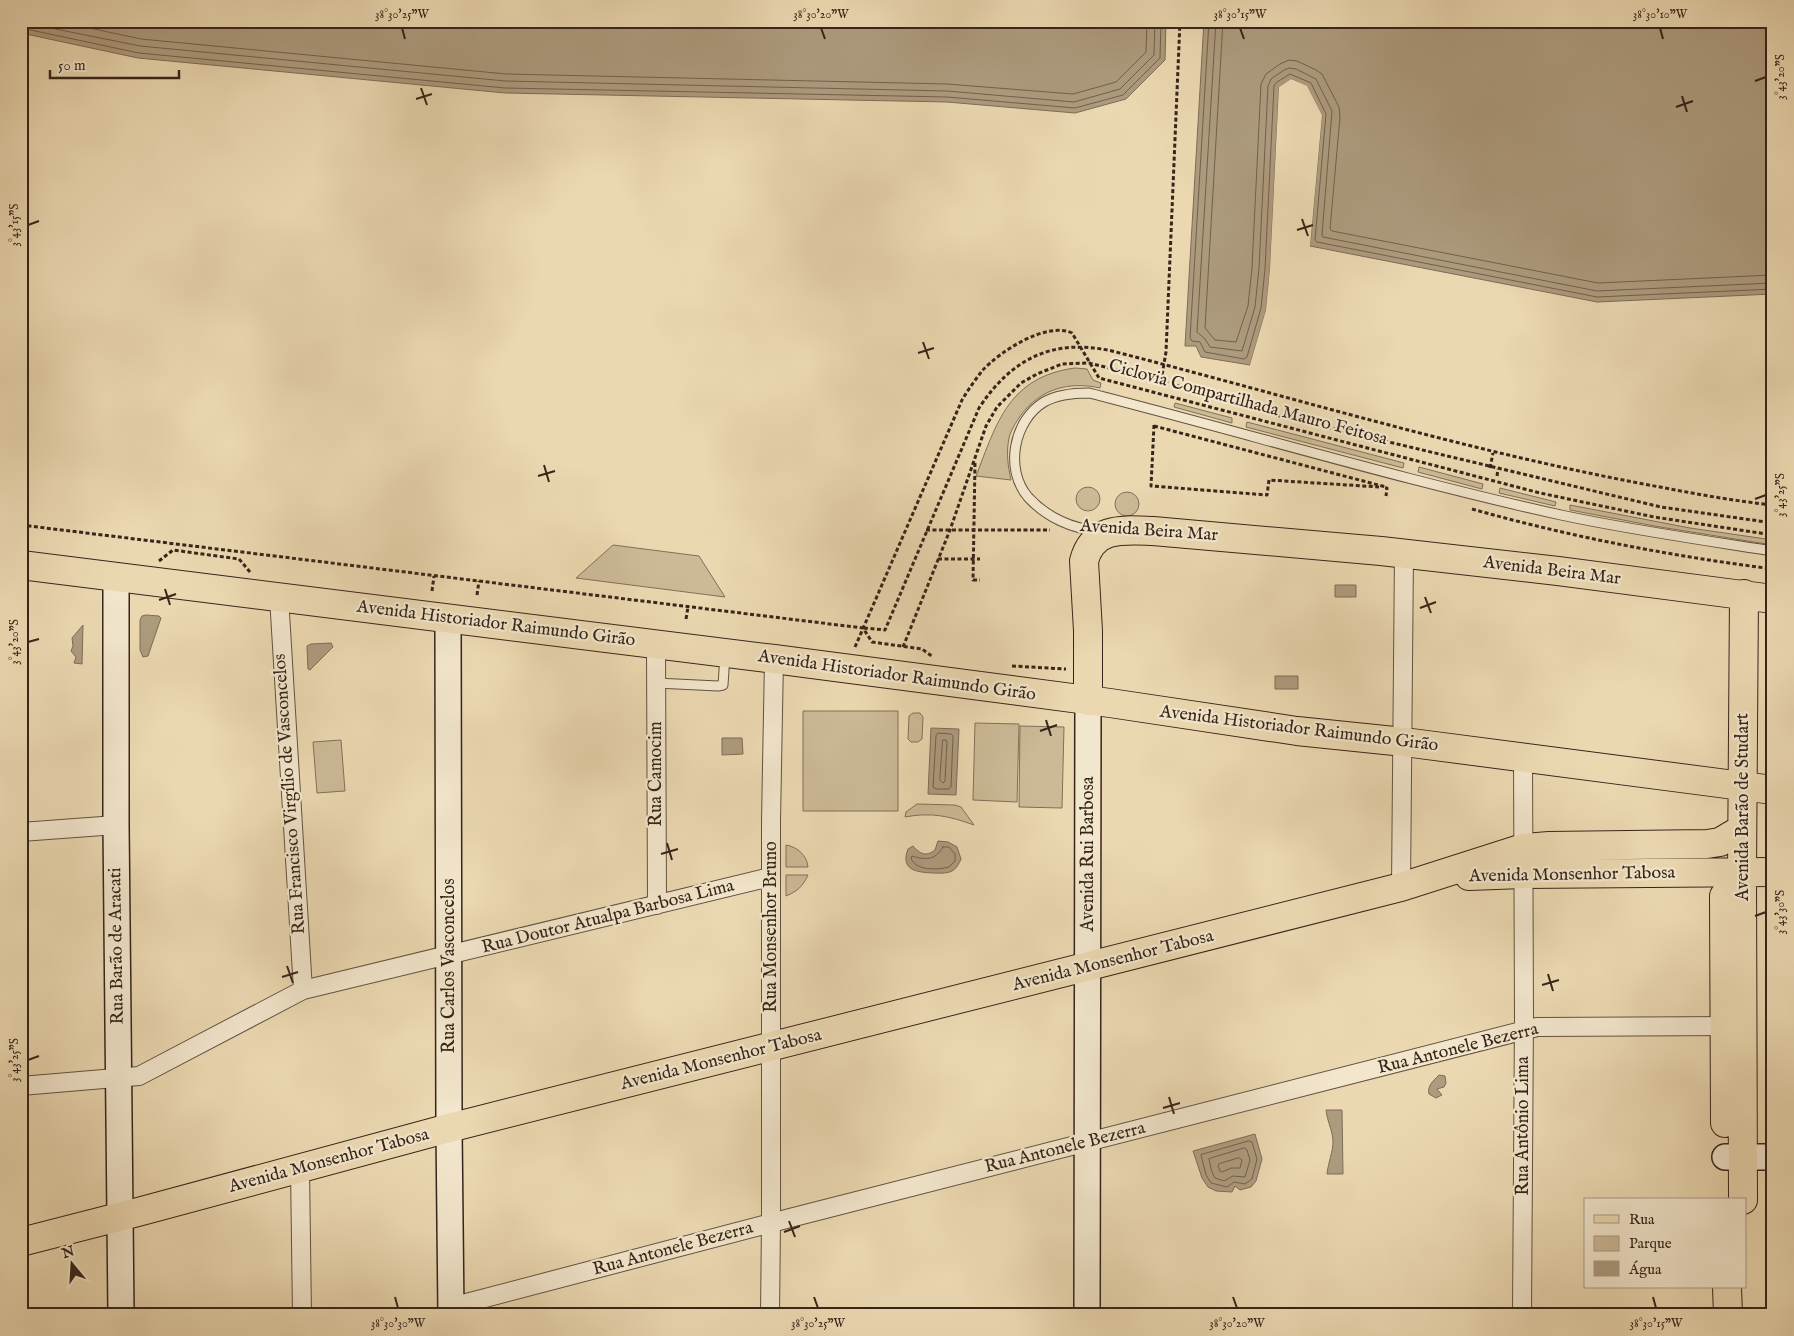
<svg xmlns="http://www.w3.org/2000/svg" width="1794" height="1336" viewBox="0 0 1794 1336" font-family="'IM FELL English',serif">
<style>
.green{fill:#ccba97;stroke:#817058}
.water{fill:#ad9b7e;stroke:#7d6c56}
.pier{fill:#ebd8b1}
.lines{fill:none;stroke-linecap:round;stroke-linejoin:round}
.shore{stroke:#72604c;stroke-width:1}
.lane-casing{stroke:#635240;stroke-width:11}
.street-casing{stroke:#635240;stroke-width:20}
.secondary-casing{stroke:#36251a;stroke-width:28}
.primary-casing{stroke:#36251a;stroke-width:30}
.path{stroke:#36251a;stroke-width:3;stroke-dasharray:4 2.5;stroke-linecap:butt}
.lane{stroke:#f2e6cc;stroke-width:9}
.street{stroke:#f2e6cc;stroke-width:18}
.secondary{stroke:#f2e6cc;stroke-width:25}
.primary{stroke:#ebd8b1;stroke-width:28}
.ticks{fill:none;stroke:#36251a;stroke-width:2}
.labels{text-anchor:middle;dominant-baseline:central;stroke-width:4.5;stroke-linejoin:round;paint-order:stroke}
.street-label{font-size:18px;fill:#36251a;stroke:#f2e6cc}
.neatline{fill:none;stroke:#36251a;stroke-width:2}
.ticks-label{font-size:12px;text-anchor:middle;fill:#36251a}
</style>
<rect width="100%" height="100%" fill="#ebd8b1"/>
<filter id="stains"><feTurbulence type="fractalNoise" baseFrequency=".004" numOctaves="4"/><feColorMatrix values="0 0 0 0 .2 0 0 0 0 .09 0 0 0 0 .02 0 0 0 .5 -.17"/></filter>
<radialGradient id="worn" r=".72"><stop offset=".6" stop-color="#630" stop-opacity="0"/><stop offset="1" stop-color="#630" stop-opacity=".3"/></radialGradient>
<!-- green -->
<path class="green" d="M 1075,368 L 1087,369 L 1093,380 L 1101,383 L 1100,388 C 1069,381 1040,389 1021,415 C 1016,422 1011,430 1009,438 C 1006,453 1008,466 1011,480 L 976,476 C 997,422 1009,377 1075,368 Z
M 1175,403 L 1232,418 L 1232,423 L 1174,407 Z
M 1247,422 L 1404,463 L 1403,468 L 1246,427 Z
M 1419,467 L 1483,484 L 1482,489 L 1418,472 Z
M1076 499a12 12 0 1 1 24 0a12 12 0 1 1-24 0Z
M 1500,488 L 1556,502 L 1555,506 L 1499,493 Z
M1115 504a12 12 0 1 1 24 0a12 12 0 1 1-24 0Z
M 1570,505 L 1690,528 L 1773,540 L 1773,545 L 1660,527 L 1570,510 Z
M 613,545 L 699,556 L 725,597 L 576,578 Z
M 803,711 L 898,711 L 898,811 L 803,811 Z
M 913,713 L 920,713 L 923,717 L 922,739 L 918,742 L 911,742 L 908,739 L 909,716 Z
M 975,723 L 1019,724 L 1017,802 L 973,800 Z
M 1020,726 L 1064,727 L 1062,808 L 1019,807 Z
M 341,740 L 345,791 L 317,793 L 313,742 Z
M 917,804 L 955,805 L 961,807 L 974,825 C 949,816 931,812 905,817 L 906,812 Z
M 786,845 C 798,847 807,856 808,867 L 786,867 Z
M 786,875 L 808,875 C 803,886 798,891 786,896 Z"/>
<!-- water -->
<path class="water" d="M 21,21 L 1166,21 L 1165,60 L 1126,99 L 1075,113 L 947,102 L 505,93 L 138,58 L 21,33 Z
M 1204,21 L 1773,21 L 1773,294 L 1597,302 L 1310,246 L 1322,115 L 1307,87 L 1291,79 L 1279,87 L 1270,269 L 1266,310 L 1250,365 L 1201,357 L 1196,346 L 1185,346 Z
M 1335,585 L 1356,585 L 1356,597 L 1335,597 Z
M 146,615 L 159,616 L 161,618 L 148,656 L 143,657 L 140,650 L 140,620 L 142,616 Z
M 83,625 L 82,664 L 74,663 L 76,657 L 71,651 L 73,646 L 72,638 Z
M 331,643 L 333,647 L 310,670 L 308,669 L 307,646 L 311,644 Z
M 1275,676 L 1298,676 L 1298,689 L 1275,689 Z
M 931,728 L 959,729 L 956,795 L 928,794 Z
M 722,738 L 742,738 L 743,754 L 722,755 Z
M 938,841 L 948,842 L 957,847 L 961,859 C 959,864 956,869 952,871 C 946,874 938,873 932,873 C 916,872 900,870 908,849 L 913,846 C 920,854 926,857 935,850 Z
M 1439,1075 L 1445,1076 L 1446,1083 L 1444,1087 L 1437,1089 L 1442,1095 L 1436,1098 L 1429,1094 C 1427,1086 1433,1081 1439,1075 Z
M 1326,1110 L 1342,1110 L 1343,1174 L 1327,1174 C 1328,1163 1333,1152 1333,1142 C 1333,1131 1327,1121 1326,1110 Z
M 1255,1134 L 1262,1159 L 1256,1181 L 1251,1187 L 1240,1190 L 1235,1186 L 1232,1192 L 1216,1191 L 1208,1187 L 1202,1178 L 1193,1151 Z"/>
<!-- pier -->
<path class="pier" d="M 1291,79 L 1307,86 L 1322,115 L 1310,246 L 1308,248 L 1319,115 L 1305,88 L 1291,82 L 1282,88 L 1273,269 L 1269,310 L 1252,365 L 1250,365 L 1266,310 L 1270,269 L 1279,87 Z"/>
<g class="lines">
<!-- shore -->
<path class="shore" d="M 57,21 L 141,39 L 506,74 L 947,84 L 1073,94 L 1116,82 L 1146,52 L 1147,21
M 1209,21 L 1190,338 L 1192,341 L 1200,342 L 1205,352 L 1244,359 L 1247,357 L 1261,308 L 1265,269 L 1274,86 L 1277,82 L 1290,74 L 1311,83 L 1326,114 L 1315,240 L 1317,242 L 1597,297 L 1773,289
M 1216,21 L 1197,332 L 1205,339 L 1210,347 L 1242,351 L 1255,307 L 1259,268 L 1268,86 L 1271,79 L 1284,70 L 1289,68 L 1296,69 L 1316,79 L 1332,111 L 1322,235 L 1323,237 L 1597,291 L 1773,283
M 1223,21 L 1205,328 L 1215,340 L 1236,342 L 1248,306 L 1252,268 L 1261,84 L 1266,74 L 1280,64 L 1289,60 L 1297,61 L 1316,70 L 1322,74 L 1339,107 L 1340,117 L 1330,229 L 1332,231 L 1598,283 L 1773,275
M 21,22 L 140,46 L 505,81 L 947,91 L 1074,102 L 1120,89 L 1154,55 L 1155,21
M 21,28 L 139,53 L 505,88 L 947,97 L 1075,108 L 1123,95 L 1160,58 L 1161,21
M 938,733 L 951,734 L 953,736 L 951,787 L 949,789 L 936,789 L 933,787 L 936,736 Z
M 943,740 L 946,740 L 947,742 L 945,781 L 943,783 L 940,780 Z
M 943,847 L 949,847 L 955,854 L 955,861 L 949,867 C 938,870 915,871 911,858 L 912,856 C 925,860 935,861 943,847 Z
M 1249,1141 L 1252,1142 L 1257,1159 L 1252,1179 L 1245,1184 L 1234,1182 L 1227,1187 L 1211,1183 L 1206,1175 L 1201,1155 Z
M 1245,1148 L 1247,1150 L 1250,1160 L 1245,1177 L 1233,1176 L 1224,1181 L 1215,1178 L 1212,1172 L 1209,1159 Z
M 1239,1158 L 1242,1160 L 1240,1168 L 1231,1168 L 1222,1172 L 1220,1171 L 1218,1166 L 1219,1164 Z"/>
<!-- lane casing -->
<g class="lane-casing">
<path id="lane" d="M 1099,531 C 1072,529 1046,517 1028,497 C 1004,469 1014,420 1044,402 C 1058,394 1074,393 1089,393 C 1246,433 1402,480 1561,515 C 1631,530 1702,540 1773,551
M 656,683 L 718,686 L 723,685 L 725,655"/>
</g>
<!-- street casing -->
<g class="street-casing">
<path id="street" d="M 279,597 L 303,990
M 656,644 L 657,905
M 21,832 L 116,825
M 1401,887 L 1404,553
M 21,1086 L 139,1076 L 303,990 L 770,877
M 300,1169 L 302,1315
M 451,1307 L 790,1218 L 1537,1027 L 1733,1026
M 770,1315 L 771,1223 L 771,821 L 774,659
M 1522,1315 L 1524,1018 L 1523,757"/>
</g>
<!-- secondary casing -->
<g class="secondary-casing">
<path id="secondary" d="M 116,576 L 116,825 L 121,1315
M 448,618 L 449,1128 L 451,1315
M 1725,1157 L 1773,1157
M 1087,1315 L 1088,701"/>
</g>
<!-- primary casing -->
<g class="primary-casing">
<path id="primary" d="M 21,565 L 774,659 L 1110,703 L 1297,731 L 1404,742 L 1773,790
M 1088,701 L 1088,631 L 1084,561 C 1093,526 1124,530 1153,531 L 1381,551 L 1558,571 L 1773,599
M 1469,876 L 1523,874 L 1773,872
M 1724,896 L 1725,1123
M 1743,1200 L 1742,872 L 1744,594
M 21,1242 L 138,1212 L 449,1128 L 1401,887 L 1523,848 L 1549,846 L 1707,844 L 1720,842 L 1742,829
M 1727,1287 L 1728,1315"/>
</g>
<!-- path -->
<path class="path" d="M 1161,381 L 1166,352 L 1180,21
M 1154,425 L 1151,486 L 1267,495 L 1269,480 L 1379,487
M 1154,426 L 1386,487
M 975,463 L 973,580 L 980,580
M 1490,468 L 1493,453
M 1497,476 L 1498,469
M 1385,488 L 1387,488 L 1386,496
M 1472,509 C 1571,537 1671,556 1773,569
M 21,525 L 863,628 L 872,642 L 922,649 L 933,657
M 926,530 L 1050,530
M 938,559 L 980,559
M 159,561 L 173,550 L 239,559 L 250,572
M 432,591 L 434,576
M 477,595 L 479,581
M 686,619 L 688,607
M 864,628 L 885,630 L 979,408 C 1012,358 1053,338 1112,351 C 1284,395 1454,447 1628,481 C 1676,490 1724,500 1773,505
M 855,647 L 962,400 C 968,390 975,380 982,371 C 999,352 1046,321 1072,333 L 1099,378 L 1540,493 L 1654,517 L 1773,535
M 903,647 L 950,530 L 986,426 L 997,407 L 1021,383 L 1037,374 L 1062,364 L 1089,363 L 1161,381 L 1280,416 L 1661,507 L 1773,523
M 1012,666 L 1066,669
M 1768,851 L 1769,810"/>
<!-- lane -->
<use href="#lane" class="lane"/>
<!-- street -->
<use href="#street" class="street"/>
<!-- secondary -->
<use href="#secondary" class="secondary"/>
<!-- primary -->
<use href="#primary" class="primary"/>
</g>
<!-- ticks -->
<path class="ticks" d="M 402,28 L 405,39M 821,28 L 825,39M 1240,28 L 1244,39M 1660,28 L 1663,39M 1755,81 L 1766,77M 421,88 L 427,105M 1682,96 L 1687,112M 416,99 L 432,94M 1676,107 L 1693,101M 1302,219 L 1308,236M 28,225 L 39,221M 1297,230 L 1313,225M 923,342 L 929,359M 918,353 L 934,348M 544,465 L 549,482M 538,476 L 555,471M 1755,499 L 1766,495M 165,589 L 170,605M 1425,597 L 1431,613M 159,600 L 176,594M 1420,608 L 1436,602M 28,642 L 39,639M 1046,720 L 1051,736M 1040,731 L 1057,725M 667,843 L 672,860M 661,854 L 678,849M 1755,916 L 1766,912M 287,966 L 293,983M 1548,974 L 1553,991M 282,977 L 298,972M 1542,985 L 1559,980M 28,1060 L 39,1056M 1169,1097 L 1174,1114M 1163,1108 L 1180,1103M 789,1221 L 795,1237M 784,1232 L 800,1226M 395,1297 L 398,1308M 814,1297 L 818,1308M 1233,1297 L 1237,1308M 1653,1297 L 1656,1308"/>
<g class="labels">
<!-- street labels -->
<g class="street-label">
<text transform="translate(1248 403) rotate(15)">Ciclovia Compartilhada Mauro Feitosa</text>
<text transform="translate(1149 531) rotate(4)">Avenida Beira Mar</text>
<text transform="translate(1552 571) rotate(7)">Avenida Beira Mar</text>
<text transform="translate(496 624) rotate(7)">Avenida Historiador Raimundo Girão</text>
<text transform="translate(897 676) rotate(8)">Avenida Historiador Raimundo Girão</text>
<text transform="translate(1299 729) rotate(7)">Avenida Historiador Raimundo Girão</text>
<text transform="translate(656 774) rotate(-90)">Rua Camocim</text>
<text transform="translate(290 794) rotate(-94)">Rua Francisco Virgílio de Vasconcelos</text>
<text transform="translate(1743 807) rotate(-90)">Avenida Barão de Studart</text>
<text transform="translate(1088 854) rotate(-90)">Avenida Rui Barbosa</text>
<text transform="translate(1572 875) rotate(-1)">Avenida Monsenhor Tabosa</text>
<text transform="translate(608 917) rotate(-14)">Rua Doutor Atualpa Barbosa Lima</text>
<text transform="translate(771 927) rotate(-90)">Rua Monsenhor Bruno</text>
<text transform="translate(117 946) rotate(-91)">Rua Barão de Aracati</text>
<text transform="translate(1113 961) rotate(-14)">Avenida Monsenhor Tabosa</text>
<text transform="translate(449 966) rotate(-90)">Rua Carlos Vasconcelos</text>
<text transform="translate(1458 1049) rotate(-14)">Rua Antonele Bezerra</text>
<text transform="translate(721 1060) rotate(-14)">Avenida Monsenhor Tabosa</text>
<text transform="translate(1523 1126) rotate(-90)">Rua Antônio Lima</text>
<text transform="translate(1065 1148) rotate(-14)">Rua Antonele Bezerra</text>
<text transform="translate(329 1161) rotate(-15)">Avenida Monsenhor Tabosa</text>
<text transform="translate(673 1249) rotate(-15)">Rua Antonele Bezerra</text>
</g>
</g>
<!-- margin -->
<rect width="1794" height="1336" fill="none" stroke="#ebd8b1" stroke-width="55"/>
<!-- legend -->
<rect x="1584" y="1198" width="162" height="90" fill="#f2e6cc" stroke="#a79985"/>
<rect x="1594" y="1215" width="25" height="8" fill="#ebd8b1" stroke="#a79985"/>
<text x="1629" y="1224" font-size="15" fill="#36251a">Rua</text>
<rect x="1594" y="1236" width="25" height="15" fill="#ccba97" stroke="#a79985"/>
<text x="1629" y="1248" font-size="15" fill="#36251a">Parque</text>
<rect x="1594" y="1261" width="25" height="15" fill="#ad9b7e" stroke="#a79985"/>
<text x="1629" y="1274" font-size="15" fill="#36251a">Água</text>
<!-- north arrow -->
<g transform="translate(72 1264) rotate(342)" stroke="#f2e6cc" stroke-width="4" paint-order="stroke">
<path d="M0-4L9 19L0 12L-9 19Z" fill="#36251a"/>
<text y="-8" font-size="14" font-weight="bold" text-anchor="middle" fill="#36251a">N</text>
</g>
<!-- scale -->
<path d="M50 70v8h129v-8" fill="none" stroke="#36251a" stroke-width="2.5"/>
<text x="58" y="70" font-size="15" fill="#36251a" stroke="#f2e6cc" stroke-width="4" paint-order="stroke">50 m</text>
<rect x="28" y="28" width="1738" height="1280" class="neatline"/>
<g class="ticks-label">
<text x="402" y="18">38°30'25"W</text>
<text x="821" y="18">38°30'20"W</text>
<text x="1240" y="18">38°30'15"W</text>
<text x="1660" y="18">38°30'10"W</text>
<text transform="translate(1780 77) rotate(-90)" y="4">3°43'20"S</text>
<text transform="translate(14 225) rotate(-90)" y="4">3°43'15"S</text>
<text transform="translate(1780 495) rotate(-90)" y="4">3°43'25"S</text>
<text transform="translate(14 642) rotate(-90)" y="4">3°43'20"S</text>
<text transform="translate(1780 912) rotate(-90)" y="4">3°43'30"S</text>
<text transform="translate(14 1060) rotate(-90)" y="4">3°43'25"S</text>
<text x="398" y="1327">38°30'30"W</text>
<text x="818" y="1327">38°30'25"W</text>
<text x="1237" y="1327">38°30'20"W</text>
<text x="1656" y="1327">38°30'15"W</text>
</g>
<rect width="100%" height="100%" filter="url(#stains)"/>
<rect width="100%" height="100%" fill="url(#worn)"/>
</svg>
